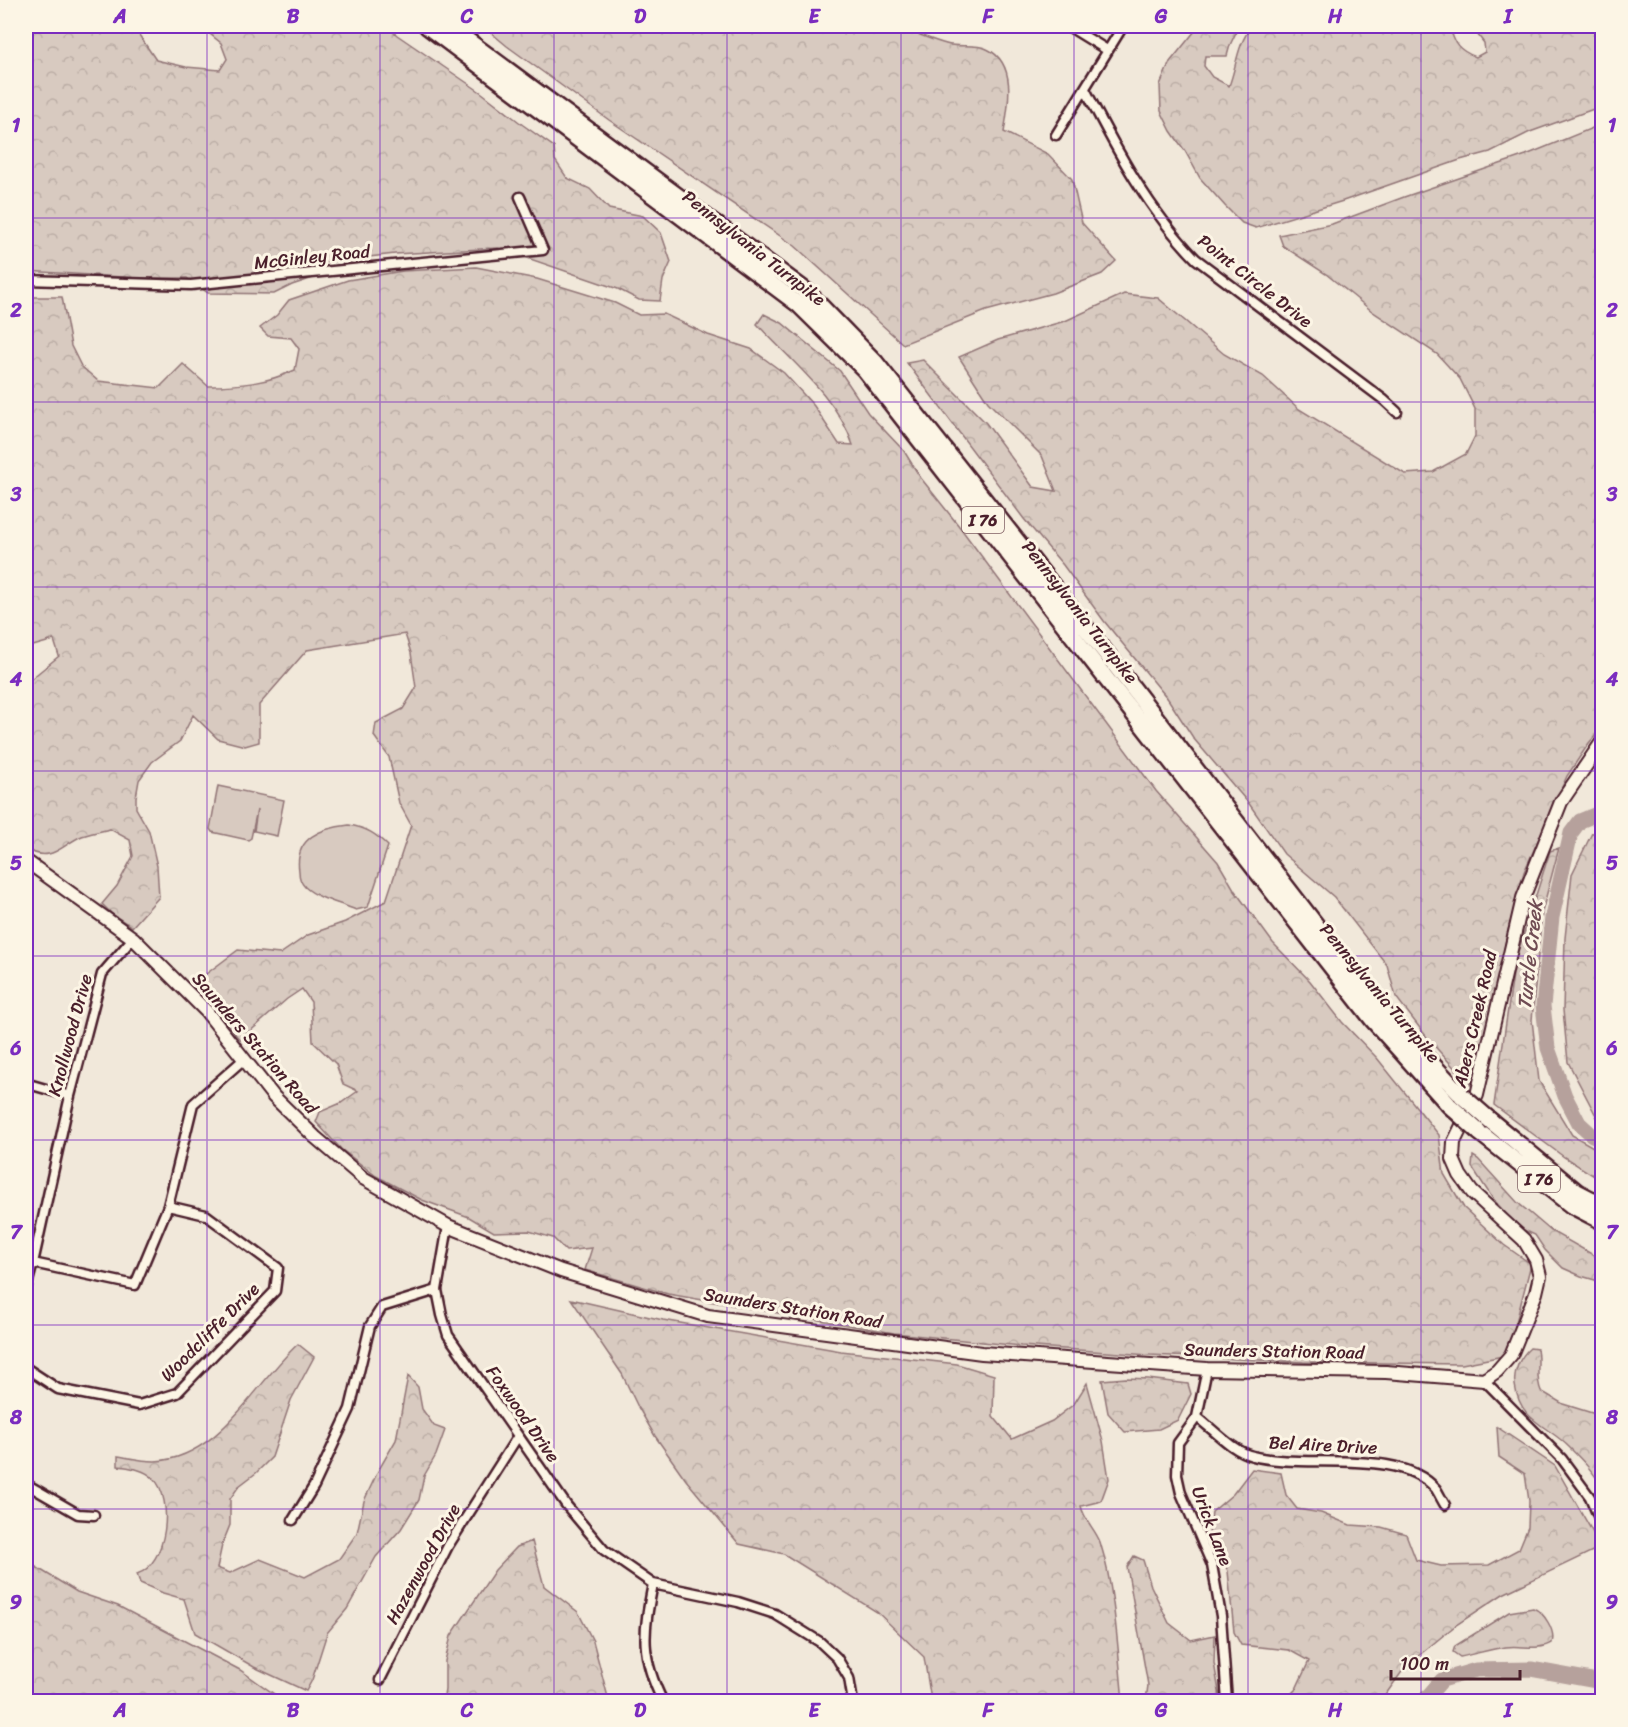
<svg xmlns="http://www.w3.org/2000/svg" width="1628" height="1727" viewBox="0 0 1628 1727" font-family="Sriracha,sans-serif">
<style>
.forest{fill:url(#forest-crowns);stroke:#917476;stroke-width:1.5}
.garden{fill:#d8cac0;stroke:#917476;stroke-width:1.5}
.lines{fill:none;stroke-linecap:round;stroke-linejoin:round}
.river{stroke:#b6a19c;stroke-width:15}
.street-casing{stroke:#4a1f2b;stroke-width:13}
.secondary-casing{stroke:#4a1f2b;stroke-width:16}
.highway-casing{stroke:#4a1f2b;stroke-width:20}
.street{stroke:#fcf5e5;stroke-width:8}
.secondary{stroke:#fcf5e5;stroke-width:12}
.highway{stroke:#fcf5e5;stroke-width:15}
.highway-bridge-casing{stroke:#4a1f2b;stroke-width:20;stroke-linecap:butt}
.highway-bridge{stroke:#fcf5e5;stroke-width:15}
.grid{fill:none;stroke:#7b2cbf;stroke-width:1.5;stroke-opacity:0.55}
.labels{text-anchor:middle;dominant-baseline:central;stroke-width:6;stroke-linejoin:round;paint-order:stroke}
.shield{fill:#fcf5e5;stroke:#7f5f63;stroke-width:1.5}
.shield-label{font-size:16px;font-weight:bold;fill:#4a1f2b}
.street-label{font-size:18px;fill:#4a1f2b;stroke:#fcf5e5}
.water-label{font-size:20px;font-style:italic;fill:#704c53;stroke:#fcf5e5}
.neatline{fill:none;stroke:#7b2cbf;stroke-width:2}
.grid-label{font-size:20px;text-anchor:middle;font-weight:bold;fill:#7b2cbf}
</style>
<defs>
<pattern id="forest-crowns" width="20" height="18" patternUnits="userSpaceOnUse" patternTransform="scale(1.5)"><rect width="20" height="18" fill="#d8cac0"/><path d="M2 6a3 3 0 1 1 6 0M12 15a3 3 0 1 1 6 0" fill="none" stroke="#bbada5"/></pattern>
</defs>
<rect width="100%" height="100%" fill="#f1e8da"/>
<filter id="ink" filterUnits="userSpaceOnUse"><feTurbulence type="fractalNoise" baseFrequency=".0167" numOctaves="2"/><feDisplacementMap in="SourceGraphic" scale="12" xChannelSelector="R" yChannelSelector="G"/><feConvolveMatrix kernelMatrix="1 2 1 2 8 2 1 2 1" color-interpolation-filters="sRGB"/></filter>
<g filter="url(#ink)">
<!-- forest -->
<path class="forest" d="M 26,26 L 133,26 L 156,60 L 186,67 L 220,70 L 227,59 L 221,43 L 200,26 L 387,26 L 397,35 L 482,93 L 523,125 L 554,147 L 555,160 L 567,178 L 590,189 L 609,209 L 643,216 L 661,233 L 671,262 L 663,280 L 660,301 L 639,300 L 618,289 L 498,248 L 395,254 L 325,262 L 313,278 L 292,285 L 274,294 L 208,293 L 187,278 L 138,278 L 26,271 Z
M 483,26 L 812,26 C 833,39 853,28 875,26 C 899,23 923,38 946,44 C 958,48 975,43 987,49 C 1017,63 1009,104 1004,132 L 1048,154 L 1072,179 L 1082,223 L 1116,261 L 1102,274 L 1053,293 L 986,311 L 903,344 L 795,246 L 609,120 L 507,46 Z
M 1199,26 L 1239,26 L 1230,45 L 1227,56 L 1205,56 L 1204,66 L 1212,77 L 1229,86 C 1237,65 1237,44 1252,26 L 1451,26 C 1452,43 1460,51 1476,57 L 1485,52 L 1484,43 L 1471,26 L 1602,26 L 1602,106 L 1530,132 L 1490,152 L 1460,160 L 1343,201 L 1256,228 L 1242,223 L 1225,206 L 1200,178 L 1185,151 L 1171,131 L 1161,111 L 1160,85 L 1170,62 Z
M 1602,124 L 1602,728 L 1589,743 L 1567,776 L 1524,872 L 1507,934 L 1495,998 L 1486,1032 L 1480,1067 L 1470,1085 L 1429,1040 L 1396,997 L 1387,965 L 1334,897 L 1284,854 L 1250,805 L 1194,739 L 1168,699 L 1104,621 L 1063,565 L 1024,519 L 907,363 L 923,360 L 986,423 L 1033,487 L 1056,491 L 1042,456 L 988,402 L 959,357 L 998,340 L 1065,321 L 1124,294 L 1158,298 L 1224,354 L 1263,376 L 1299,409 L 1405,474 L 1433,472 L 1466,454 L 1475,436 L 1475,409 L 1460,379 L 1437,354 L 1373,312 L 1326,274 L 1283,246 L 1279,235 L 1332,224 L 1404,197 L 1526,155 Z
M 476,267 L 537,279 L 615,303 L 639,315 L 664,314 L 708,335 L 751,349 L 784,373 L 814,406 L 839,444 L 853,445 C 837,397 791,361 757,324 L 764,314 L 782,323 L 840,371 L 868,413 L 904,451 L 920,477 L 959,526 L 1156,791 L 1218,862 L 1235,891 L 1273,943 L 1310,981 L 1342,1022 L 1377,1058 L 1439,1135 L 1444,1174 L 1464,1208 L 1504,1245 L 1531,1264 L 1512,1338 L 1503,1356 L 1462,1364 L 1303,1362 L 1149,1355 L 1021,1346 L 894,1333 L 668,1294 L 585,1270 L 592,1248 L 566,1251 L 553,1238 L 529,1231 L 494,1232 L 469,1217 L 422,1200 L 376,1176 L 341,1149 L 316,1122 L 320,1112 L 341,1103 L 358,1091 L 343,1084 L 336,1064 L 313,1042 L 311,1002 L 302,989 L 287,999 L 240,1040 L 226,1023 L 190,986 L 238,950 L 280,954 L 308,935 L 345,922 L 386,901 L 411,825 L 399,803 L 389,757 L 374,736 L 376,723 L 403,709 L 416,688 L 411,653 L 405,634 L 307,650 L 259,705 L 259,742 L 245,746 L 218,739 L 193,715 L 180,741 L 152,762 L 139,780 L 136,797 L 136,808 L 149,831 L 157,866 L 159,897 L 132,927 L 112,914 L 102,904 L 117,886 L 133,856 L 130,840 L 110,829 C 101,831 91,833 82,836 C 61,845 52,864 26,849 L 26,683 L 59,656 L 54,640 L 26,648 L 26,297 L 62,297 L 71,346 L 81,366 L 98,381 L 159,388 L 183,364 L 208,386 C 239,386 267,383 295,370 L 299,349 L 291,338 L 268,336 L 260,328 L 277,315 L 289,300 L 348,280 L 403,271 Z
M 1602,830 L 1602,1127 L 1568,1062 L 1563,1010 L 1565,938 L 1572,874 L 1592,833 Z
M 1559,848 L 1542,912 L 1532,1020 L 1539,1081 L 1572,1135 L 1602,1152 L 1602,1181 L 1564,1157 L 1494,1105 L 1515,961 L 1550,851 Z
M 1473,1156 L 1478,1159 L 1517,1202 L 1551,1231 L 1602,1260 L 1602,1282 L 1581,1276 L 1563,1268 L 1545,1250 L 1535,1235 L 1524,1230 L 1510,1218 L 1493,1199 L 1472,1167 Z
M 571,1299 L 663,1320 L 841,1351 L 957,1364 L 994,1375 L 993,1416 L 1012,1439 L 1052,1421 L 1074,1404 L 1087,1383 L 1103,1441 L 1109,1479 L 1101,1501 L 1081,1506 C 1084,1520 1095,1529 1100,1542 C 1115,1589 1118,1652 1123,1701 L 928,1701 L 930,1694 L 924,1657 L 877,1612 L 784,1554 L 739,1544 L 686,1480 L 655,1436 L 638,1407 L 622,1374 Z
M 298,1344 L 314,1357 L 291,1400 L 272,1457 L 256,1473 L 239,1486 L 230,1499 L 230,1525 L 222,1545 L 217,1568 L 230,1573 L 260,1559 L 305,1577 L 339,1559 L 357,1533 L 364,1501 L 378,1471 L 396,1440 L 408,1376 L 418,1387 L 422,1409 L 434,1426 L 445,1430 L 436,1455 L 424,1476 L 419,1500 L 401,1529 L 376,1557 L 347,1609 L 327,1633 L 312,1680 L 306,1691 L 254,1667 L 195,1633 L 184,1599 L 163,1593 L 140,1583 L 137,1574 C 167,1565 175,1499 153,1478 C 144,1469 131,1468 118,1466 L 118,1456 C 130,1458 143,1461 155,1461 C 220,1458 255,1383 298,1344 Z
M 1530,1348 L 1537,1349 C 1540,1364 1535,1377 1541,1391 L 1563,1404 L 1602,1416 L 1602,1487 C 1594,1472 1582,1460 1570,1448 C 1548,1425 1520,1422 1515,1385 C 1513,1371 1520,1357 1530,1348 Z
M 1126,1378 L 1148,1379 L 1188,1384 L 1191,1394 L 1178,1420 L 1159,1429 L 1125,1432 L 1108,1413 L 1102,1380 Z
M 1497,1427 L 1555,1466 L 1601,1547 L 1503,1594 L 1456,1625 L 1406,1666 L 1381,1701 L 1284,1701 L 1296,1689 L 1309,1661 L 1289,1650 L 1241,1645 L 1234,1632 L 1228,1571 L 1209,1534 L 1212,1512 L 1233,1494 L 1252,1469 L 1281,1473 L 1286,1495 L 1297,1509 L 1321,1513 L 1350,1525 L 1381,1527 L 1406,1534 L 1416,1560 L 1441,1566 L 1489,1565 L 1519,1549 L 1528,1527 L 1529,1501 L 1525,1474 L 1499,1457 Z
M 532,1541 L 544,1586 L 578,1612 L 593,1641 L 609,1701 L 443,1701 L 445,1690 L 445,1661 L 451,1636 L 495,1570 L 517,1547 Z
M 1134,1556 L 1143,1560 L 1151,1586 L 1169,1623 L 1191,1640 L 1215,1635 L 1214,1663 L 1220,1697 L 1212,1701 L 1146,1701 L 1148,1685 L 1127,1567 Z
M 26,1561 L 77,1592 L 118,1606 L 240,1670 L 284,1701 L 26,1701 Z
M 1533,1608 C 1544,1612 1556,1631 1552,1643 C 1538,1651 1522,1645 1506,1647 C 1491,1649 1475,1654 1460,1657 L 1453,1652 L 1455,1646 L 1509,1612 Z"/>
<!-- garden -->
<path class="garden" d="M 218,786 L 284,800 L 277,836 L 254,831 L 257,810 L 251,838 L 248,840 L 212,832 L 210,829 Z
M 349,825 C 367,828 376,834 388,846 L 368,907 L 356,910 C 340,903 318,899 305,887 C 301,883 299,877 299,871 C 294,837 322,828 349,825 Z"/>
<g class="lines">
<!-- river -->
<path class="river" d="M 1602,812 L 1580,821 L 1571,833 L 1552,917 L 1543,1006 L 1548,1048 L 1565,1096 L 1579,1123 L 1592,1135 L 1602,1139
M 1423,1702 L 1442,1680 L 1476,1670 L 1531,1669 L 1602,1682"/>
<!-- street casing -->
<g class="street-casing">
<path id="street" d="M 1068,26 L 1107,50
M 1085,89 C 1116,149 1148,210 1196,259 L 1384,400 L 1397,412
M 1056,135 L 1123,26
M 26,280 L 191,285 L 543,250 L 520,197
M 32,1085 L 70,1096
M 448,1226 L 437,1290 L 442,1315 L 448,1335 L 567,1506 L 604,1550 L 653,1584 L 738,1602 L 775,1614 L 820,1642 L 837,1658 L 849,1678 L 853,1702
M 33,1263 L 135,1285 L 168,1206 L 193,1104 L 244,1059
M 26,1289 L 33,1263 L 70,1096 L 102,974 L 133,938
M 26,1368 L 58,1389 L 139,1405 L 177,1393 L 275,1291 L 278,1268 L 206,1215 L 168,1206
M 1207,1369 L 1197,1417 L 1178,1443 L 1177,1475 L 1181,1493 L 1212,1565 L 1221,1616 L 1227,1702
M 1484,1380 L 1562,1459 L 1590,1497 L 1602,1525
M 1197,1417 C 1214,1430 1232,1451 1253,1456 C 1304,1470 1399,1446 1436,1489 C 1439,1494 1442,1500 1445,1505
M 26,1484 L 78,1514 L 94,1515
M 293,1520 L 314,1486 L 350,1409 L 370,1326 L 382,1307 L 437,1290
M 653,1584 C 643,1633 640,1656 663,1702
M 380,1680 L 448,1546 L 518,1436"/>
</g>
<!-- secondary casing -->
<g class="secondary-casing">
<path id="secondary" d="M 26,861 L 133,938 L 206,1011 L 274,1097 L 315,1137 L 363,1178 L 448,1226 L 561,1271 L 708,1316 L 982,1353 L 1207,1369 L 1386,1372 L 1484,1380 L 1497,1371 L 1511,1355 L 1536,1293 L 1540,1276 L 1536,1260 L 1524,1240 L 1472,1192 L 1460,1175 L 1453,1159 L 1454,1142 L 1477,1095 L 1523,898 L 1561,802 L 1602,742"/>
</g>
<!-- highway casing -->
<g class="highway-casing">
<path id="highway" d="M 427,26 L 798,304 L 865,370 L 1373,1020 L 1449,1105
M 448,26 L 806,291 L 875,362 L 1112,661 L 1383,1012 L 1461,1095
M 1492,1122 L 1577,1192 L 1602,1205
M 1479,1132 L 1571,1205 L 1602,1221"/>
</g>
<!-- street -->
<use href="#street" class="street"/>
<!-- secondary -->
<use href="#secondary" class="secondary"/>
<!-- highway -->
<use href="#highway" class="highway"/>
<!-- highway-bridge casing -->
<g class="highway-bridge-casing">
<path id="highway-bridge" d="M 1461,1095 L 1492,1122
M 1449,1105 L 1479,1132"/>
</g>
<!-- highway-bridge -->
<use href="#highway-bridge" class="highway-bridge"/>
</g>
</g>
<!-- grid -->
<path class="grid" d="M 207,26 L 207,1702M 380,26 L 380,1702M 554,26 L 554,1702M 727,26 L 727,1702M 901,26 L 901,1702M 1074,26 L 1074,1702M 1248,26 L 1248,1702M 1421,26 L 1421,1702M 26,218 L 1602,218M 26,402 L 1602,402M 26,587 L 1602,587M 26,771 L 1602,771M 26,956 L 1602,956M 26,1140 L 1602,1140M 26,1325 L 1602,1325M 26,1509 L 1602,1509"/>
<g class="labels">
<!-- shield labels -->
<g class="shield">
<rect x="962" y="507" width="42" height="26" rx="4.5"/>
<rect x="1518" y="1166" width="42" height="26" rx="4.5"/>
</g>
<g class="shield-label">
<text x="983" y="520">I 76</text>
<text x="1539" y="1179">I 76</text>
</g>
<!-- street labels -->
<g class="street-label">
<text transform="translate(754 248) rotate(38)">Pennsylvania Turnpike</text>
<text transform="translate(312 257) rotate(-6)">McGinley Road</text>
<text transform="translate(1255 281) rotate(38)">Point Circle Drive</text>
<text transform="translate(1080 612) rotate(52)">Pennsylvania Turnpike</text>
<text transform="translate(1380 993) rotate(50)">Pennsylvania Turnpike</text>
<text transform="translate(1475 1019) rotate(-77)">Abers Creek Road</text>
<text transform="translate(70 1035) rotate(-75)">Knollwood Drive</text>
<text transform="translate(255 1043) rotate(49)">Saunders Station Road</text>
<text transform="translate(793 1308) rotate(9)">Saunders Station Road</text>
<text transform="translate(210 1332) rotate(-45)">Woodcliffe Drive</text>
<text transform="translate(1274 1351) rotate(1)">Saunders Station Road</text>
<text transform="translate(523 1414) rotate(55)">Foxwood Drive</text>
<text transform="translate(1323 1445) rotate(3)">Bel Aire Drive</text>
<text transform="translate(1212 1526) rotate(69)">Urick Lane</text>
<text transform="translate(423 1564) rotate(-61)">Hazenwood Drive</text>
</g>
<!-- water labels -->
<g class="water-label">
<text transform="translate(1530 955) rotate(-84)">Turtle Creek</text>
</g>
</g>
<!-- margin -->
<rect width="1628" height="1727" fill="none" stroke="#fcf5e5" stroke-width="66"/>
<!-- scale -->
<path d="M1391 1670v9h129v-9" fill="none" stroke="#4a1f2b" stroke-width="3"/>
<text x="1400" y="1670" font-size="18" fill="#4a1f2b" stroke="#fcf5e5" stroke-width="4.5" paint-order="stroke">100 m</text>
<rect x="33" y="33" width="1562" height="1661" class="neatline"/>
<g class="grid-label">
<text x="120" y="23">A</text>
<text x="293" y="23">B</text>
<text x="467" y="23">C</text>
<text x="640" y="23">D</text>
<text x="814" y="23">E</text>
<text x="988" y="23">F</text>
<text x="1161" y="23">G</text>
<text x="1335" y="23">H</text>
<text x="1508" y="23">I</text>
<text x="16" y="132">1</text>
<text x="1612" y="132">1</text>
<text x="16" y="317">2</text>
<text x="1612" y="317">2</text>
<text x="16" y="501">3</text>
<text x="1612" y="501">3</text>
<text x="16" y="686">4</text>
<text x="1612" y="686">4</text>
<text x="16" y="870">5</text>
<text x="1612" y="870">5</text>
<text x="16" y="1055">6</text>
<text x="1612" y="1055">6</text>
<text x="16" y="1239">7</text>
<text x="1612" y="1239">7</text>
<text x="16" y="1424">8</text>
<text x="1612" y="1424">8</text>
<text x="16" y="1609">9</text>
<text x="1612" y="1609">9</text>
<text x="120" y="1717">A</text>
<text x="293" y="1717">B</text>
<text x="467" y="1717">C</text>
<text x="640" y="1717">D</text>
<text x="814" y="1717">E</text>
<text x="988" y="1717">F</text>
<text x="1161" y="1717">G</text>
<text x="1335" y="1717">H</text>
<text x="1508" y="1717">I</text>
</g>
</svg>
